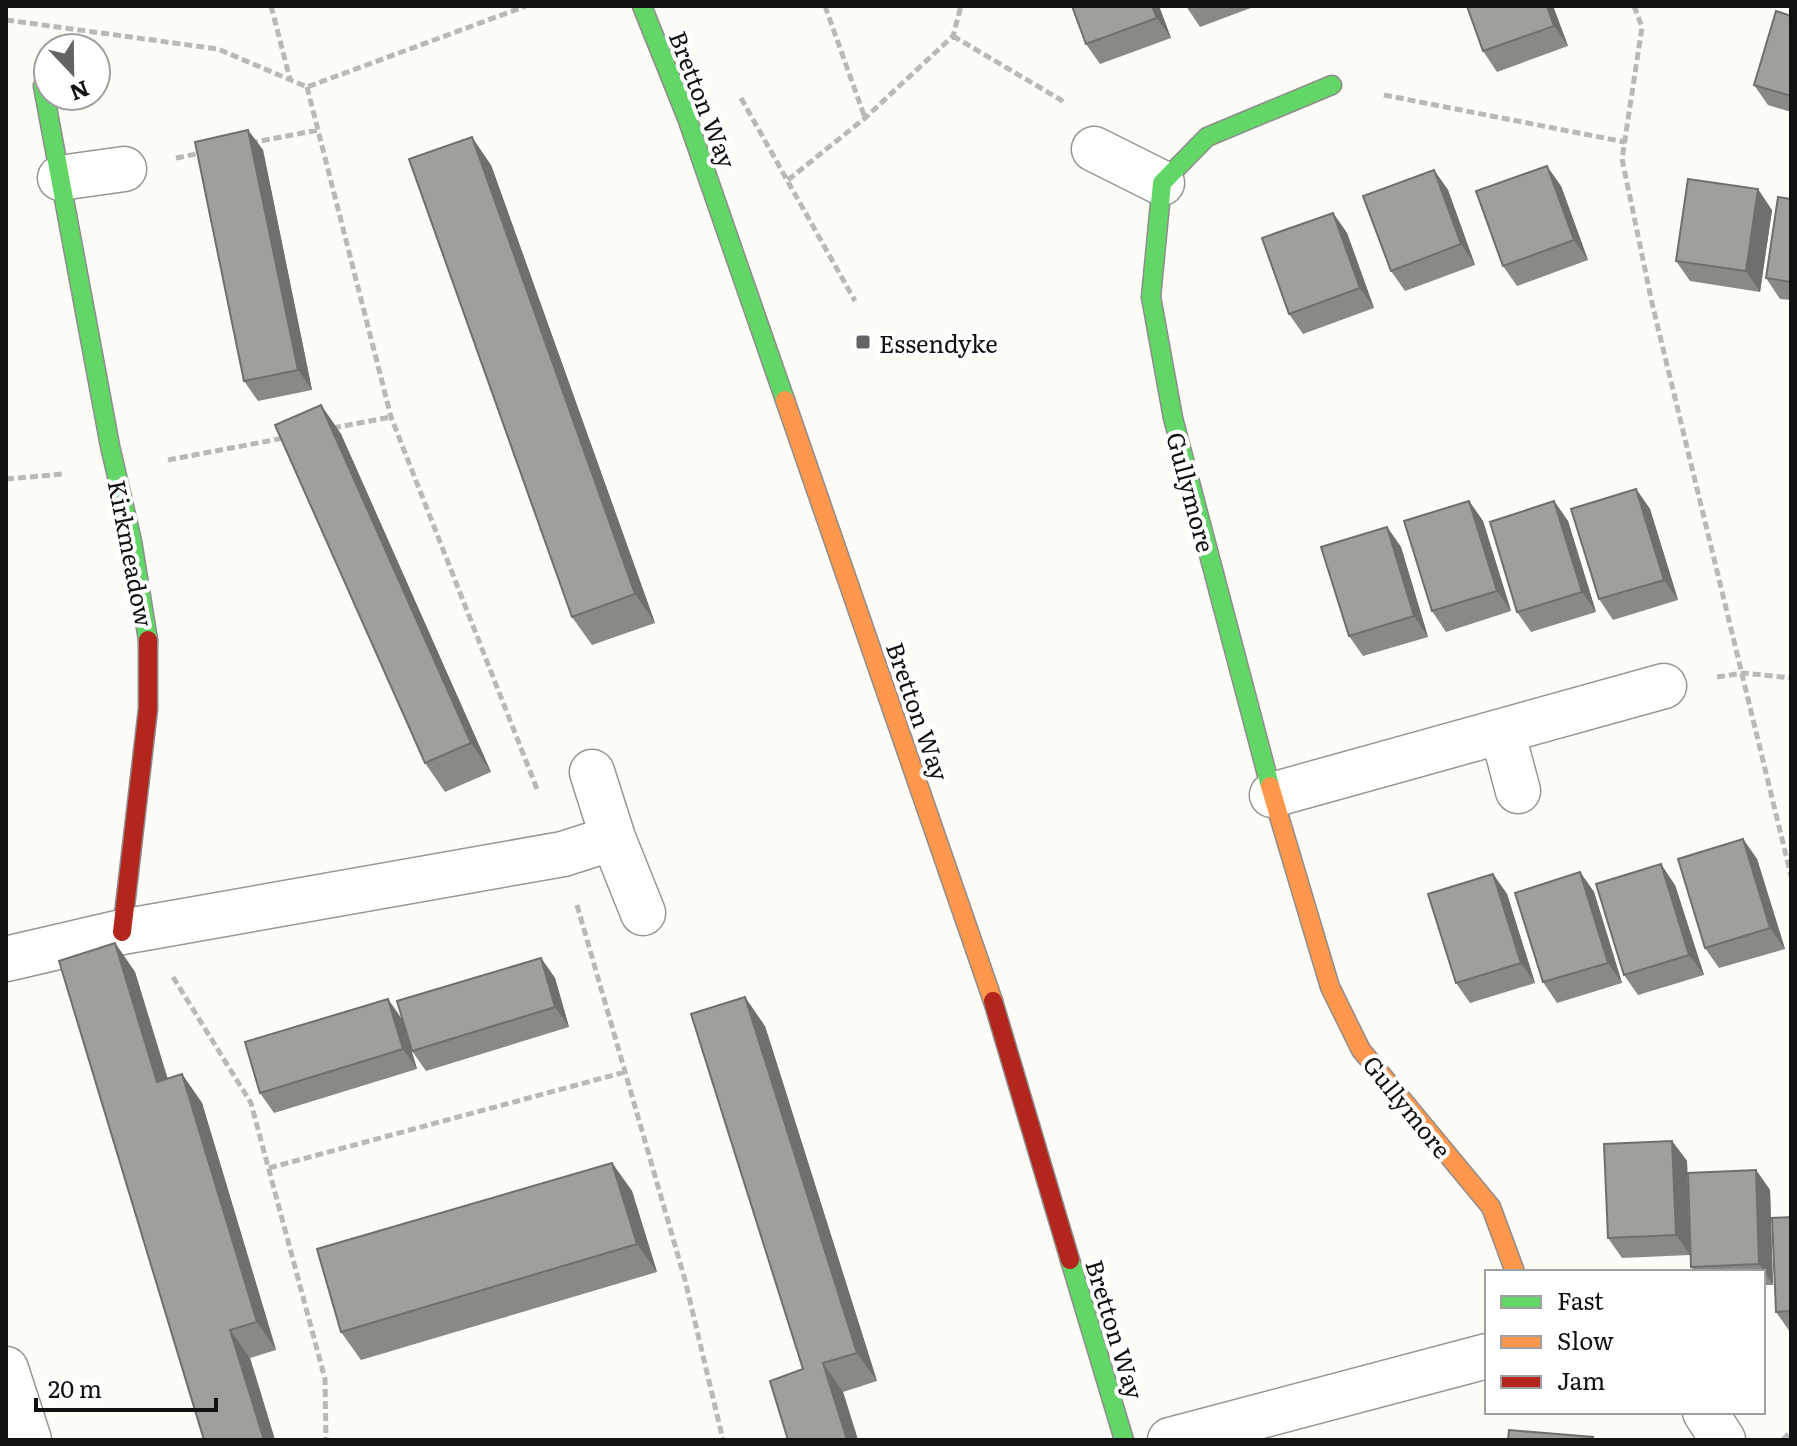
<svg xmlns="http://www.w3.org/2000/svg" width="1797" height="1446" viewBox="0 0 1797 1446" font-family="Literata,serif">
<style>
.lines{fill:none;stroke-linecap:round;stroke-linejoin:round}
.street-casing{stroke:#979795;stroke-width:47}
.fast-casing{stroke:#8e8d8b;stroke-width:21}
.slow-casing{stroke:#8e8d8b;stroke-width:21}
.jam-casing{stroke:#8e8d8b;stroke-width:21}
.path{stroke:#b9b9b8;stroke-width:5;stroke-dasharray:8 4;stroke-linecap:butt}
.street{stroke:#fffffe;stroke-width:44}
.fast{stroke:#63d668;stroke-width:18}
.slow{stroke:#ff974d;stroke-width:18}
.jam{stroke:#b3261e;stroke-width:18}
.wall{fill:#8a8986}
.shaded-wall{fill:#716f6d}
.building{fill:#a19f9c;stroke:#716f6d;stroke-width:2}
.poi-dot{fill:#646362;stroke:#fff;stroke-width:3}
.labels{text-anchor:middle;dominant-baseline:central;stroke-width:8;stroke-linejoin:round;paint-order:stroke}
.street-label{font-size:24px;fill:#111;stroke:#fff}
.poi-label{font-size:24px;fill:#111;stroke:#fff;text-anchor:start}
</style>
<rect width="100%" height="100%" fill="#fdfcf7"/>
<g class="lines">
<!-- street casing -->
<g class="street-casing">
<path id="street" d="M 1094,149 L 1162,183
M 60,178 L 124,169
M 1502,731 L 1518,791
M 592,772 L 613,838 L 643,913
M 1272,795 L 1664,686
M 6,959 L 122,932 L 563,854 L 613,838
M 6,1369 L 29,1440
M 1705,1412 L 1723,1440
M 1170,1440 L 1487,1356"/>
</g>
<!-- fast casing -->
<g class="fast-casing">
<path id="fast" d="M 642,6 L 687,118 L 785,400
M 43,86 L 110,446 L 132,541 L 148,640
M 1270,786 L 1173,418 L 1151,297 L 1162,183 L 1207,137 L 1332,85
M 1070,1260 L 1124,1440"/>
</g>
<!-- slow casing -->
<g class="slow-casing">
<path id="slow" d="M 785,400 L 993,1001
M 1270,786 L 1330,987 L 1361,1050 L 1491,1207 L 1515,1272"/>
</g>
<!-- jam casing -->
<g class="jam-casing">
<path id="jam" d="M 122,932 L 148,709 L 148,640
M 993,1001 L 1070,1260"/>
</g>
<!-- path -->
<path class="path" d="M 271,6 L 290,79
M 825,6 L 865,118
M 1634,6 L 1642,27 L 1622,159 L 1652,303 L 1791,876
M 6,20 L 218,49 L 307,87 L 526,6
M 953,36 L 1061,100 L 1064,104
M 307,87 L 391,417 L 537,789
M 1384,95 L 1625,142
M 741,98 L 855,301
M 250,143 L 318,130
M 176,158 L 201,153
M 788,180 L 865,118 L 953,36 L 961,6
M 333,428 L 391,417
M 168,460 L 284,438
M 6,479 L 63,474
M 1717,677 L 1744,673 L 1791,678
M 577,905 L 685,1280 L 723,1440
M 173,977 L 251,1103 L 325,1379 L 326,1440
M 269,1168 L 625,1072
M 1783,1440 L 1791,1431"/>
<!-- street -->
<use href="#street" class="street"/>
<!-- fast -->
<use href="#fast" class="fast"/>
<!-- slow -->
<use href="#slow" class="slow"/>
<!-- jam -->
<use href="#jam" class="jam"/>
</g>
<!-- wall -->
<path class="wall" d="M 1072,6 L 1159,6 L 1171,38 L 1100,64 L 1086,44 Z
M 1186,6 L 1256,6 L 1200,27 Z
M 1553,6 L 1568,46 L 1497,72 L 1483,51 Z
M 1791,16 L 1791,112 L 1768,105 L 1754,85 Z
M 248,130 L 263,150 L 312,390 L 258,401 L 244,381 Z
M 491,165 L 655,623 L 592,645 L 572,617 Z
M 1434,170 L 1448,190 L 1475,265 L 1405,291 L 1391,271 Z
M 1561,186 L 1588,260 L 1517,286 L 1503,266 Z
M 1791,199 L 1791,300 L 1780,299 L 1766,278 Z
M 1772,210 L 1760,292 L 1690,281 L 1676,261 Z
M 1333,213 L 1347,233 L 1374,308 L 1303,334 L 1289,314 Z
M 321,405 L 341,434 L 491,772 L 445,792 L 425,763 Z
M 1636,489 L 1650,509 L 1678,600 L 1613,620 L 1599,599 Z
M 1469,501 L 1483,521 L 1511,611 L 1446,632 L 1432,611 Z
M 1554,501 L 1568,521 L 1596,612 L 1531,632 L 1517,612 Z
M 1387,527 L 1401,547 L 1428,637 L 1363,656 L 1349,636 Z
M 1743,839 L 1757,859 L 1785,949 L 1719,968 L 1705,948 Z
M 1580,872 L 1594,892 L 1622,983 L 1557,1003 L 1543,982 Z
M 1493,874 L 1507,894 L 1535,983 L 1470,1003 L 1456,983 Z
M 1675,885 L 1704,975 L 1638,995 L 1624,975 Z
M 115,943 L 135,972 L 168,1079 L 182,1074 L 202,1103 L 276,1350 L 250,1358 L 275,1440 L 204,1440 Z
M 541,958 L 555,978 L 569,1027 L 426,1071 L 412,1051 Z
M 402,1019 L 417,1069 L 274,1113 L 260,1093 Z
M 765,1026 L 877,1381 L 843,1392 L 858,1440 L 788,1440 L 803,1369 Z
M 1672,1141 L 1687,1161 L 1690,1255 L 1622,1258 L 1608,1238 Z
M 612,1163 L 632,1191 L 657,1272 L 361,1360 L 341,1332 Z
M 1756,1170 L 1770,1190 L 1773,1285 L 1763,1285 L 1763,1272 L 1694,1272 L 1691,1267 Z
M 1791,1217 L 1791,1332 L 1790,1332 L 1776,1312 Z"/>
<!-- shaded-wall -->
<path class="shaded-wall" d="M 1152,6 L 1159,6 L 1171,38 L 1157,18 Z
M 1547,6 L 1553,6 L 1568,46 L 1554,26 Z
M 248,130 L 263,150 L 312,390 L 298,370 Z
M 472,137 L 491,165 L 655,623 L 635,594 Z
M 1547,166 L 1561,186 L 1588,260 L 1574,240 Z
M 1434,170 L 1448,190 L 1475,265 L 1461,244 Z
M 1758,189 L 1772,210 L 1760,292 L 1746,271 Z
M 1333,213 L 1347,233 L 1374,308 L 1360,288 Z
M 321,405 L 341,434 L 491,772 L 471,743 Z
M 1636,489 L 1650,509 L 1678,600 L 1664,580 Z
M 1469,501 L 1483,521 L 1511,611 L 1497,591 Z
M 1554,501 L 1568,521 L 1596,612 L 1582,592 Z
M 1387,527 L 1401,547 L 1428,637 L 1414,616 Z
M 1743,839 L 1757,859 L 1785,949 L 1770,928 Z
M 1661,864 L 1675,885 L 1704,975 L 1689,955 Z
M 1580,872 L 1594,892 L 1622,983 L 1608,963 Z
M 1493,874 L 1507,894 L 1535,983 L 1521,963 Z
M 115,943 L 135,972 L 177,1111 L 157,1082 Z
M 541,958 L 555,978 L 569,1027 L 555,1007 Z
M 745,997 L 765,1026 L 877,1381 L 857,1353 Z
M 388,999 L 402,1019 L 417,1069 L 403,1049 Z
M 182,1074 L 202,1103 L 276,1350 L 257,1322 Z
M 1672,1141 L 1687,1161 L 1690,1255 L 1676,1235 Z
M 612,1163 L 632,1191 L 657,1272 L 637,1244 Z
M 1756,1170 L 1770,1190 L 1773,1285 L 1759,1264 Z
M 230,1330 L 250,1358 L 275,1440 L 264,1440 Z
M 823,1363 L 843,1392 L 858,1440 L 847,1440 Z"/>
<!-- building -->
<path class="building" d="M 1072,6 L 1152,6 L 1157,18 L 1086,44 Z
M 1467,6 L 1547,6 L 1554,26 L 1483,51 Z
M 1776,11 L 1791,16 L 1791,96 L 1754,85 Z
M 248,130 L 298,370 L 244,381 L 195,142 Z
M 472,137 L 635,594 L 572,617 L 409,159 Z
M 1547,166 L 1574,240 L 1503,266 L 1476,191 Z
M 1434,170 L 1461,244 L 1391,271 L 1363,196 Z
M 1688,179 L 1758,189 L 1746,271 L 1676,261 Z
M 1778,197 L 1791,199 L 1791,282 L 1766,278 Z
M 1333,213 L 1360,288 L 1289,314 L 1262,238 Z
M 321,405 L 471,743 L 425,763 L 275,425 Z
M 1636,489 L 1664,580 L 1599,599 L 1571,509 Z
M 1469,501 L 1497,591 L 1432,611 L 1404,521 Z
M 1554,501 L 1582,592 L 1517,612 L 1490,522 Z
M 1387,527 L 1414,616 L 1349,636 L 1321,547 Z
M 1743,839 L 1770,928 L 1705,948 L 1678,859 Z
M 1661,864 L 1689,955 L 1624,975 L 1596,884 Z
M 1580,872 L 1608,963 L 1543,982 L 1515,893 Z
M 1493,874 L 1521,963 L 1456,983 L 1428,894 Z
M 115,943 L 157,1082 L 182,1074 L 257,1322 L 230,1330 L 264,1440 L 204,1440 L 59,961 Z
M 541,958 L 555,1007 L 412,1051 L 397,1001 Z
M 745,997 L 857,1353 L 823,1363 L 847,1440 L 788,1440 L 770,1381 L 803,1369 L 691,1014 Z
M 388,999 L 403,1049 L 260,1093 L 245,1042 Z
M 1672,1141 L 1676,1235 L 1608,1238 L 1604,1144 Z
M 612,1163 L 637,1244 L 341,1332 L 317,1249 Z
M 1756,1170 L 1759,1264 L 1691,1267 L 1688,1173 Z
M 1791,1217 L 1791,1311 L 1776,1312 L 1772,1218 Z
M 1509,1430 L 1593,1437 L 1592,1440 L 1508,1440 Z"/>
<!-- markers -->
<rect class="poi-dot" x="855" y="334" width="16" height="16" rx="4"/>
<g class="labels">
<!-- street labels -->
<g class="street-label">
<text transform="translate(704 99) rotate(69)">Bretton Way</text>
<text transform="translate(1192 492) rotate(75)">Gullymore</text>
<text transform="translate(132 553) rotate(79)">Kirkmeadow</text>
<text transform="translate(919 711) rotate(71)">Bretton Way</text>
<text transform="translate(1408 1106) rotate(51)">Gullymore</text>
<text transform="translate(1116 1329) rotate(73)">Bretton Way</text>
</g>
<!-- poi labels -->
<g class="poi-label">
<text x="879" y="342">Essendyke</text>
</g>
</g>
<!-- border -->
<rect width="1797" height="1446" fill="none" stroke="#111111" stroke-width="16"/>
<!-- legend -->
<rect x="1485" y="1270" width="280" height="144" fill="#ffffff" stroke="#a0a0a0" stroke-width="2"/>
<rect x="1501" y="1296" width="40" height="12" fill="#63d668" stroke="#a0a0a0" stroke-width="2"/>
<text x="1557" y="1310" font-size="24" fill="#111111">Fast</text>
<rect x="1501" y="1336" width="40" height="12" fill="#ff974d" stroke="#a0a0a0" stroke-width="2"/>
<text x="1557" y="1350" font-size="24" fill="#111111">Slow</text>
<rect x="1501" y="1376" width="40" height="12" fill="#b3261e" stroke="#a0a0a0" stroke-width="2"/>
<text x="1557" y="1390" font-size="24" fill="#111111">Jam</text>
<!-- north arrow -->
<g transform="translate(72 72) rotate(158)"><circle r="38" fill="#ffffff" stroke="#a0a0a0" stroke-width="2"/>
<path d="M0-6L14 30L0 20L-14 30Z" fill="#646362"/>
<text y="-12" font-size="22" font-weight="bold" text-anchor="middle" fill="#111111">N</text>
</g>
<!-- scale -->
<path d="M36 1398v12h180v-12" fill="none" stroke="#111111" stroke-width="4"/>
<text x="48" y="1398" font-size="24" fill="#111111" stroke="#ffffff" stroke-width="6" paint-order="stroke">20 m</text>
</svg>
